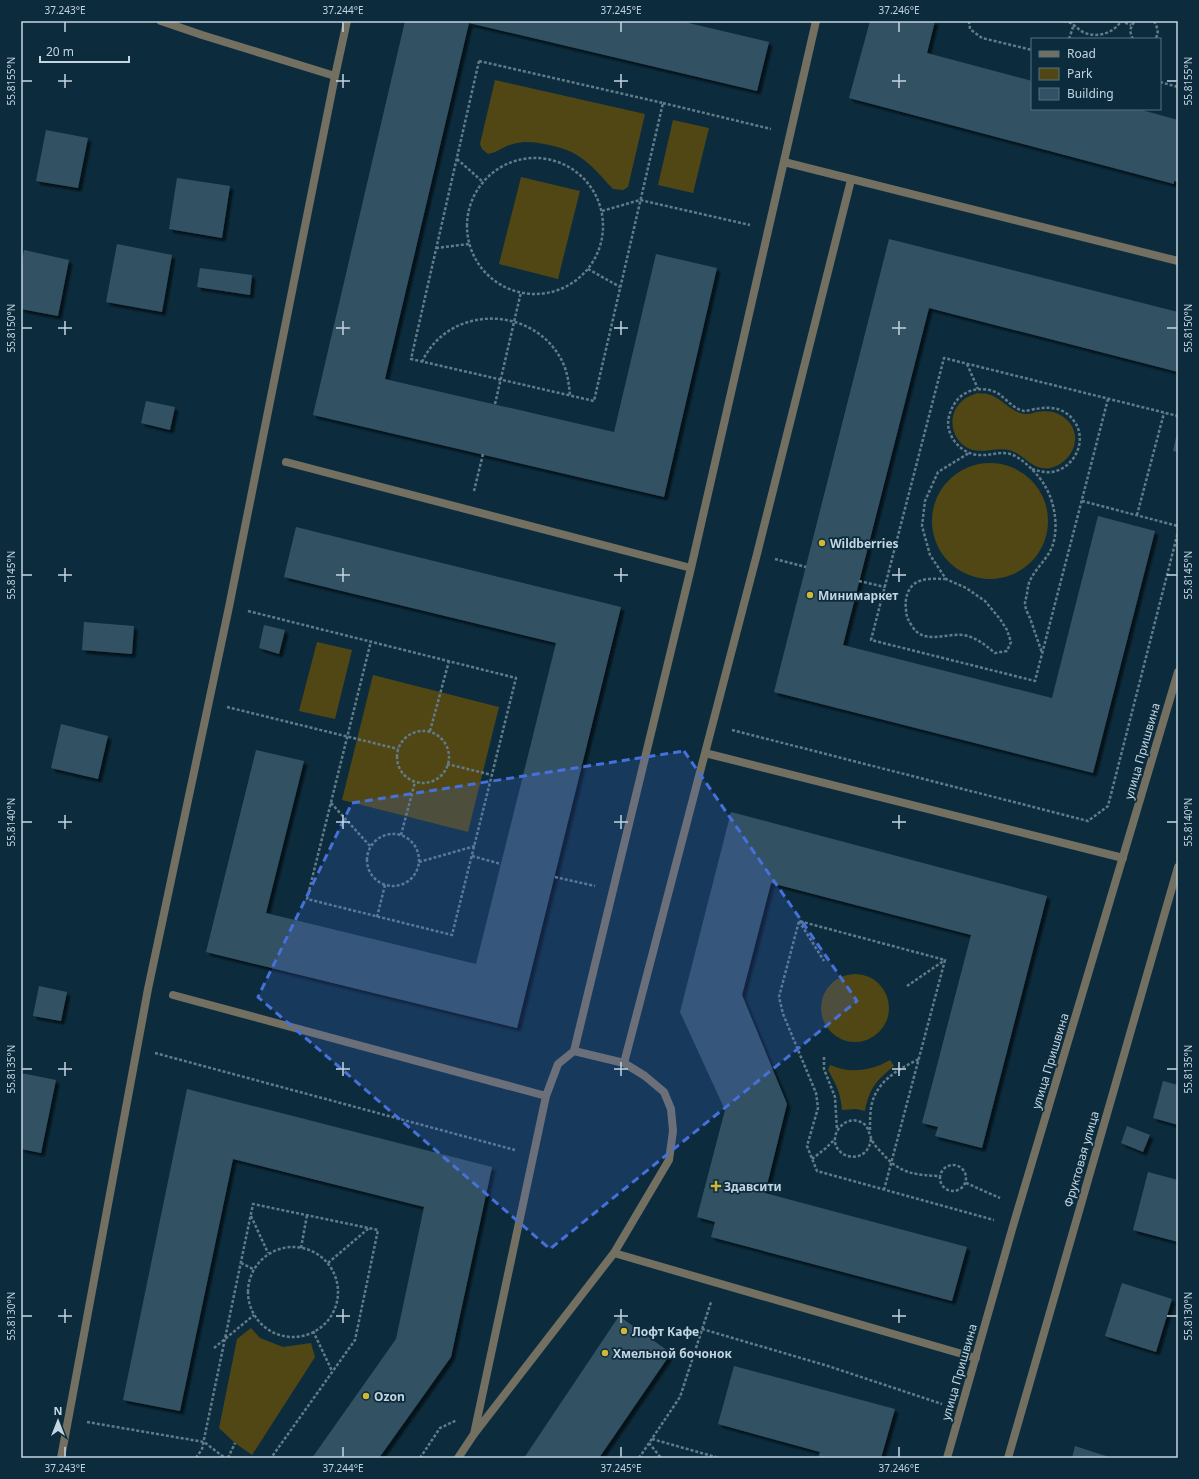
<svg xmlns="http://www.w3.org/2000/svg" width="1199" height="1479" viewBox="0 0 1199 1479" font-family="'Noto Sans',sans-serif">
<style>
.green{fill:#514715}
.building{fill:#325164;filter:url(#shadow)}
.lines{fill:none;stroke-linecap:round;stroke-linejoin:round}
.path{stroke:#627b89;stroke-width:2.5;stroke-dasharray:3 2;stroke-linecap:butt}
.service{stroke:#737062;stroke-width:8}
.minor{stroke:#737062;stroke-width:8}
.marked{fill:#4670da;fill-opacity:0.2;stroke:#4670da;stroke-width:3;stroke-dasharray:8 5;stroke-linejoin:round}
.ticks{fill:none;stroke:#c3d5e0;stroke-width:1.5}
.poi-dot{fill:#d1b736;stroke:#0c2c3d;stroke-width:1.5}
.labels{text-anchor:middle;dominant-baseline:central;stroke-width:3.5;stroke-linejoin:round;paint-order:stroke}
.poi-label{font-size:12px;font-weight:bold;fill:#c3d5e0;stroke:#0c2c3d;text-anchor:start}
.street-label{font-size:12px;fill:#c3d5e0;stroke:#0c2c3d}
.neatline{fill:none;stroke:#c3d5e0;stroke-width:1.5}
.ticks-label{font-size:10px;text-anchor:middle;fill:#c3d5e0}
</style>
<defs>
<filter id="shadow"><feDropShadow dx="3.5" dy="3.5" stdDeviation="1" flood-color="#0009"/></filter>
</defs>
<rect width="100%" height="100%" fill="#0c2c3d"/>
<!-- green -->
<path class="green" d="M 495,80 L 645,114 L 628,187 L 623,190 L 613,189 C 590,164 580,150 544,144 C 534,142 524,141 513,144 C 504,146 497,153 488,154 L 482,149 L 480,144 Z
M 673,120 L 709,128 L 693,193 L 658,185 Z
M 521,177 L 580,191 L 558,279 L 499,264 Z
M 978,393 C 981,394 984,393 987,394 C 1002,397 1011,414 1027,414 C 1030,414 1033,413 1036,412 C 1049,410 1060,412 1069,422 C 1087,443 1062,475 1038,467 C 1027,463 1021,453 1009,450 C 996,447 983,454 970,449 C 951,441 946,415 962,401 C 966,397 972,395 978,393 Z
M932 521a58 58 0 1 1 116 0a58 58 0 1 1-116 0Z
M 317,642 L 352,650 L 335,719 L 299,711 Z
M 373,675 L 499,707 L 468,832 L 342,800 Z
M821 1008a34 34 0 1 1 68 0a34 34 0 1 1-68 0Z
M 890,1060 L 894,1066 C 877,1080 869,1088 865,1111 L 856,1109 L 842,1110 C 841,1094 836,1084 828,1070 L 830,1065 C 850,1074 871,1071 890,1060 Z
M 251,1328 L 260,1338 L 283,1347 L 311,1343 L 315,1357 L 252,1455 L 235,1443 L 219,1428 L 237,1339 Z"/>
<!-- building -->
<path class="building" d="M 405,21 L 680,21 L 769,42 L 757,91 L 469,23 L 385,379 L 614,432 L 656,254 L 717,268 L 664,497 L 313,415 Z
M 870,21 L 935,21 L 927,53 L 1032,81 L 1032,109 L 1138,109 L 1178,120 L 1178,182 L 1174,181 L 1174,184 L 849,98 Z
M 46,130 L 88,138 L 78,188 L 36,181 Z
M 177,178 L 230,186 L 222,238 L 169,229 Z
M 889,239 L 1178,312 L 1178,372 L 929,308 L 843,645 L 1052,698 L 1098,516 L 1155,531 L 1093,773 L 774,692 Z
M 117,244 L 172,255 L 162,312 L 106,302 Z
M 24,250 L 69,260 L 58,316 L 21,309 L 21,266 Z
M 200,268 L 252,275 L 250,295 L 197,287 Z
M 146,401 L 175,407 L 170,430 L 141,423 Z
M 1177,433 L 1178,433 L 1178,452 L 1173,451 Z
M 296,527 L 621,607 L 517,1028 L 206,952 L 256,750 L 304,761 L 266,913 L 476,964 L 556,643 L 284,577 Z
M 84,622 L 134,626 L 132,654 L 82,650 Z
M 264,625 L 285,630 L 279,654 L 259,648 Z
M 61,724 L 108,736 L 98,779 L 51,768 Z
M 731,812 L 1047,896 L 982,1148 L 935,1136 L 938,1127 L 922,1123 L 971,935 L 771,883 L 742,995 L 787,1104 L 765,1193 L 967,1247 L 952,1301 L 711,1237 L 715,1222 L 697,1217 L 725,1110 L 680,1012 Z
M 39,986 L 67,992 L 61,1021 L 33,1016 Z
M 21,1073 L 56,1080 L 41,1153 L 21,1149 Z
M 1163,1081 L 1178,1085 L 1178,1125 L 1153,1118 Z
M 187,1089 L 492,1167 L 451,1357 L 379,1458 L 312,1458 L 396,1339 L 424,1207 L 233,1159 L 180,1411 L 123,1400 Z
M 1127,1126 L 1150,1135 L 1143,1152 L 1121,1143 Z
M 1148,1172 L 1178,1180 L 1178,1242 L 1133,1230 Z
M 1122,1283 L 1172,1299 L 1156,1352 L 1105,1336 Z
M 619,1316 L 671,1353 L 599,1458 L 524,1458 Z
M 734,1366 L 895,1409 L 881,1458 L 818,1458 L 820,1452 L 718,1424 Z
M 1075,1446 L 1112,1458 L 1072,1458 Z"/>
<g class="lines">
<!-- path -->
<path class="path" d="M 969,21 L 970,29 L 982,38 L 1032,50
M 1064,21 C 1074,22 1077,30 1085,33 C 1098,38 1114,33 1121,21 L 1131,25
M 1154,21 C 1157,27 1160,33 1155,39
M 1069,39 L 1074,24
M 1133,39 C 1129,32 1130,27 1135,21
M 479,61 L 663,103 L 594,401 L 411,359 Z
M 1160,82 L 1178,87
M 663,103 L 771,129
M467 226a68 68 0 1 1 136 0a68 68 0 1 1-136 0Z
M 457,159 L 483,182
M 602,211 L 640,200 L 750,225
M 436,248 L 469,244
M 588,269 L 620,287
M 422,362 C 449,303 536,305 563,363 C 568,374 569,385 570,396
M 967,364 L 978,389
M 1108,399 L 1035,681 L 871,640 L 944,358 L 1178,416
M 495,404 L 521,292
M 1032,469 C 1039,471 1045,473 1052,472 C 1075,468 1088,440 1074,421 C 1065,408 1051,406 1036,409 C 1033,409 1028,411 1024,411 C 1014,409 1007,400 999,394 C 986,386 968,388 958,399 C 951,407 946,420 949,430 C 953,444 966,455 980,455 C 991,456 1002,450 1013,455 C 1024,460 1039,475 1045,486 C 1056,504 1060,535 1049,553 C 1043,563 1033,572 1029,583 C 1028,587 1027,591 1027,595 C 1026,598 1025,601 1025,604 C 1025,608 1028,614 1030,618 C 1034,630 1038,641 1042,653
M 474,491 L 483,454
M 1082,501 L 1178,526
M 1137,515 L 1164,413
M 775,559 L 806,567
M 946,579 C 935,579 920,577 912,586 C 906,593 905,602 906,609 C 906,616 908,620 912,626 C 923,645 946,633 963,635 C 976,637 985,645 995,653 L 1007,651 L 1011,642 L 1007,630 L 1000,619 L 985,601 L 966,588 L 946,579 L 930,555 L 922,526 L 925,501 L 938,472 L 969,453
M 859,581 L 885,587
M 248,611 L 516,678 L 452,935 L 307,899 L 371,641
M 227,707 L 398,749
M 732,730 L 1088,821 L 1108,806 L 1178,532
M 430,731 L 449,661
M397 757a26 26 0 1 1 52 0a26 26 0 1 1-52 0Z
M 447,764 L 492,775
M 331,803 L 370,846
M367 860a26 26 0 1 1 52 0a26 26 0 1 1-52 0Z
M 401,835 L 415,782
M 472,856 L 501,864
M 419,862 L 475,846
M 555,877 L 595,886
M 377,917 L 385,885
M 799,921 L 824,961
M 907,986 L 945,960
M 155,1053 L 515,1150
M 824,1057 L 824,1069 L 835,1097 L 837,1130
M 870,1130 C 870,1123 870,1115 871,1108 C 875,1082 897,1070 919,1059
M 871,1139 C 870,1144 869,1149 864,1153 C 856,1160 841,1157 836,1146 C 831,1133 844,1117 858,1121 C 869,1124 868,1132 872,1140 C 874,1145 879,1150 883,1154 C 900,1174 916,1175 940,1176
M 812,1159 L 826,1148 L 835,1139
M940 1178a13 13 0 1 1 26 0a13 13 0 1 1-26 0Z
M 966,1183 L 1000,1198
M 884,1190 L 945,960 L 799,921 L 779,997 L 783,1014 L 816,1093 L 818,1108 L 807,1146 L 817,1171 L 994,1220
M 251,1216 L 268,1253
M248 1292a45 45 0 1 1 90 0a45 45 0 1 1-90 0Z
M 301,1248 L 307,1215
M 241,1263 L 253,1269
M 328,1263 L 369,1228
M 702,1329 L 828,1366 L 942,1404
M 313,1331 L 332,1371
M 214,1348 L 254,1315
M 87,1422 L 204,1442 L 225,1458
M 652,1439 L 719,1458
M 649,1443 L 661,1458
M 196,1458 L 202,1449 L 253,1204 L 378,1230 L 355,1340 L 271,1458
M 228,1458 L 235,1443
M 420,1458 L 440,1428 L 457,1420
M 639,1458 L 680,1397 L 711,1302"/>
<!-- service -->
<path class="service" d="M 784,162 L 1178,261
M 286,462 L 691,568
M 705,753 L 1123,858
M 173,995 L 546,1096
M 624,1063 L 757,554 L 851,180
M 614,1253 L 976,1358
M 474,1434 L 546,1096 L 558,1064 L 574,1051 L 691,568 L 816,21
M 458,1458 L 474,1434 L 614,1253 L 669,1160 L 673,1131 L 671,1109 L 664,1092 L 645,1076 L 624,1063 L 574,1051"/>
<!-- minor -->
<path class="minor" d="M 161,21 L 202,35 L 335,76
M 61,1458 L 148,989 L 229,607 L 335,76 L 347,21
M 947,1458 L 1013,1226 L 1178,672
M 1008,1458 L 1178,867"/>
</g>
<!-- marked area -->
<path class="marked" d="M 684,751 L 857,1001 L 550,1249 L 258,997 L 352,803 Z"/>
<!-- ticks -->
<path class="ticks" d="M 65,22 L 65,32M 343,22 L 343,32M 621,22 L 621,32M 899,22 L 899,32M 65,74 L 65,88M 343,74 L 343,88M 621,74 L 621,88M 899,74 L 899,88M 22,81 L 32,81M 58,81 L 72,81M 336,81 L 350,81M 614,81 L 628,81M 892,81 L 906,81M 1167,81 L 1177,81M 65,321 L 65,335M 343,321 L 343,335M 621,321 L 621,335M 899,321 L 899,335M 22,328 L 32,328M 58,328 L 72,328M 336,328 L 350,328M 614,328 L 628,328M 892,328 L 906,328M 1167,328 L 1177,328M 65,568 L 65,582M 343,568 L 343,582M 621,568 L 621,582M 899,568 L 899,582M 22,575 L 32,575M 58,575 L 72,575M 336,575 L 350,575M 614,575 L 628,575M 892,575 L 906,575M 1167,575 L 1177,575M 65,815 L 65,829M 343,815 L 343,829M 621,815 L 621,829M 899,815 L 899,829M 22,822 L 32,822M 58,822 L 72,822M 336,822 L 350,822M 614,822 L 628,822M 892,822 L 906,822M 1167,822 L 1177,822M 65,1062 L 65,1076M 343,1062 L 343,1076M 621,1062 L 621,1076M 899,1062 L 899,1076M 22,1069 L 32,1069M 58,1069 L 72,1069M 336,1069 L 350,1069M 614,1069 L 628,1069M 892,1069 L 906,1069M 1167,1069 L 1177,1069M 65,1309 L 65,1323M 343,1309 L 343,1323M 621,1309 L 621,1323M 899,1309 L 899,1323M 22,1316 L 32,1316M 58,1316 L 72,1316M 336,1316 L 350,1316M 614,1316 L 628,1316M 892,1316 L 906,1316M 1167,1316 L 1177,1316M 65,1447 L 65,1457M 343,1447 L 343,1457M 621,1447 L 621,1457M 899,1447 L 899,1457"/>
<!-- markers -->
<g class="poi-dot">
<circle cx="822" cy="543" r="4"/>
<circle cx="810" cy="595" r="4"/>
<path d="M714 1180h4v4h4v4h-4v4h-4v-4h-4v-4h4z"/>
<circle cx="624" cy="1331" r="4"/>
<circle cx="605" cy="1353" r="4"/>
<circle cx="366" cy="1396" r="4"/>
</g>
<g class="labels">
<!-- poi labels -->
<g class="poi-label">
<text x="830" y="543">Wildberries</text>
<text x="818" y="595">Минимаркет</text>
<text x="724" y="1186">Здавсити</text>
<text x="632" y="1331">Лофт Кафе</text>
<text x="613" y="1353">Хмельной бочонок</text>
<text x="374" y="1396">Ozon</text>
</g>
<!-- street labels -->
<g class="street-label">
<text transform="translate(1142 751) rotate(-74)">улица Пришвина</text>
<text transform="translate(1050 1061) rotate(-73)">улица Пришвина</text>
<text transform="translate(1081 1159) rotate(-74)">Фруктовая улица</text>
<text transform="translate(959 1372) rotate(-74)">улица Пришвина</text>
</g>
</g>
<!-- border -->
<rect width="1199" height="1479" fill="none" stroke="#0c2c3d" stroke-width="44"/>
<!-- legend -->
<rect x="1031" y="38" width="130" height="72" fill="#0c2c3d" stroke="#55707e"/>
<rect x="1039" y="51" width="20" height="6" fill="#737062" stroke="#55707e"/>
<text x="1067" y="58" font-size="12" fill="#c3d5e0">Road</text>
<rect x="1039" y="68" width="20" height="12" fill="#514715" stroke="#55707e"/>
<text x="1067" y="78" font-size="12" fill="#c3d5e0">Park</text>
<rect x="1039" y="88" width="20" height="12" fill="#325164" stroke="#55707e"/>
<text x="1067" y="98" font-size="12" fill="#c3d5e0">Building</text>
<!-- north arrow -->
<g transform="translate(58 1421)" stroke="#0c2c3d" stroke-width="3" paint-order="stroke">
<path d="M0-3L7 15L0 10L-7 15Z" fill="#c3d5e0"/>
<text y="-6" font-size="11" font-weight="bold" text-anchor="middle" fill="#c3d5e0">N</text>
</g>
<!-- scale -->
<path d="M40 56v6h89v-6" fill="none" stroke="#c3d5e0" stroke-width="2"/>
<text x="46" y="56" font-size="12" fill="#c3d5e0" stroke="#0c2c3d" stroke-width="3" paint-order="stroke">20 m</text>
<rect x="22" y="22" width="1155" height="1435" class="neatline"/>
<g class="ticks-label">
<text x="65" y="14">37.243°E</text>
<text x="343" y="14">37.244°E</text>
<text x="621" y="14">37.245°E</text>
<text x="899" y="14">37.246°E</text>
<text transform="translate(11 81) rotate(-90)" y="4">55.8155°N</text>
<text transform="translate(1188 81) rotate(-90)" y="4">55.8155°N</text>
<text transform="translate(11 328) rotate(-90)" y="4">55.8150°N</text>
<text transform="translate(1188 328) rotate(-90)" y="4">55.8150°N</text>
<text transform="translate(11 575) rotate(-90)" y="4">55.8145°N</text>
<text transform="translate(1188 575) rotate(-90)" y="4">55.8145°N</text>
<text transform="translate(11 822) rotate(-90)" y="4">55.8140°N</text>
<text transform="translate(1188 822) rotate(-90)" y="4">55.8140°N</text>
<text transform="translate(11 1069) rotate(-90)" y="4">55.8135°N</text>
<text transform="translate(1188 1069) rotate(-90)" y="4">55.8135°N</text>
<text transform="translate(11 1316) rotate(-90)" y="4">55.8130°N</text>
<text transform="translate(1188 1316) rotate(-90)" y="4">55.8130°N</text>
<text x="65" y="1472">37.243°E</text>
<text x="343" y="1472">37.244°E</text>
<text x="621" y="1472">37.245°E</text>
<text x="899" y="1472">37.246°E</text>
</g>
</svg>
